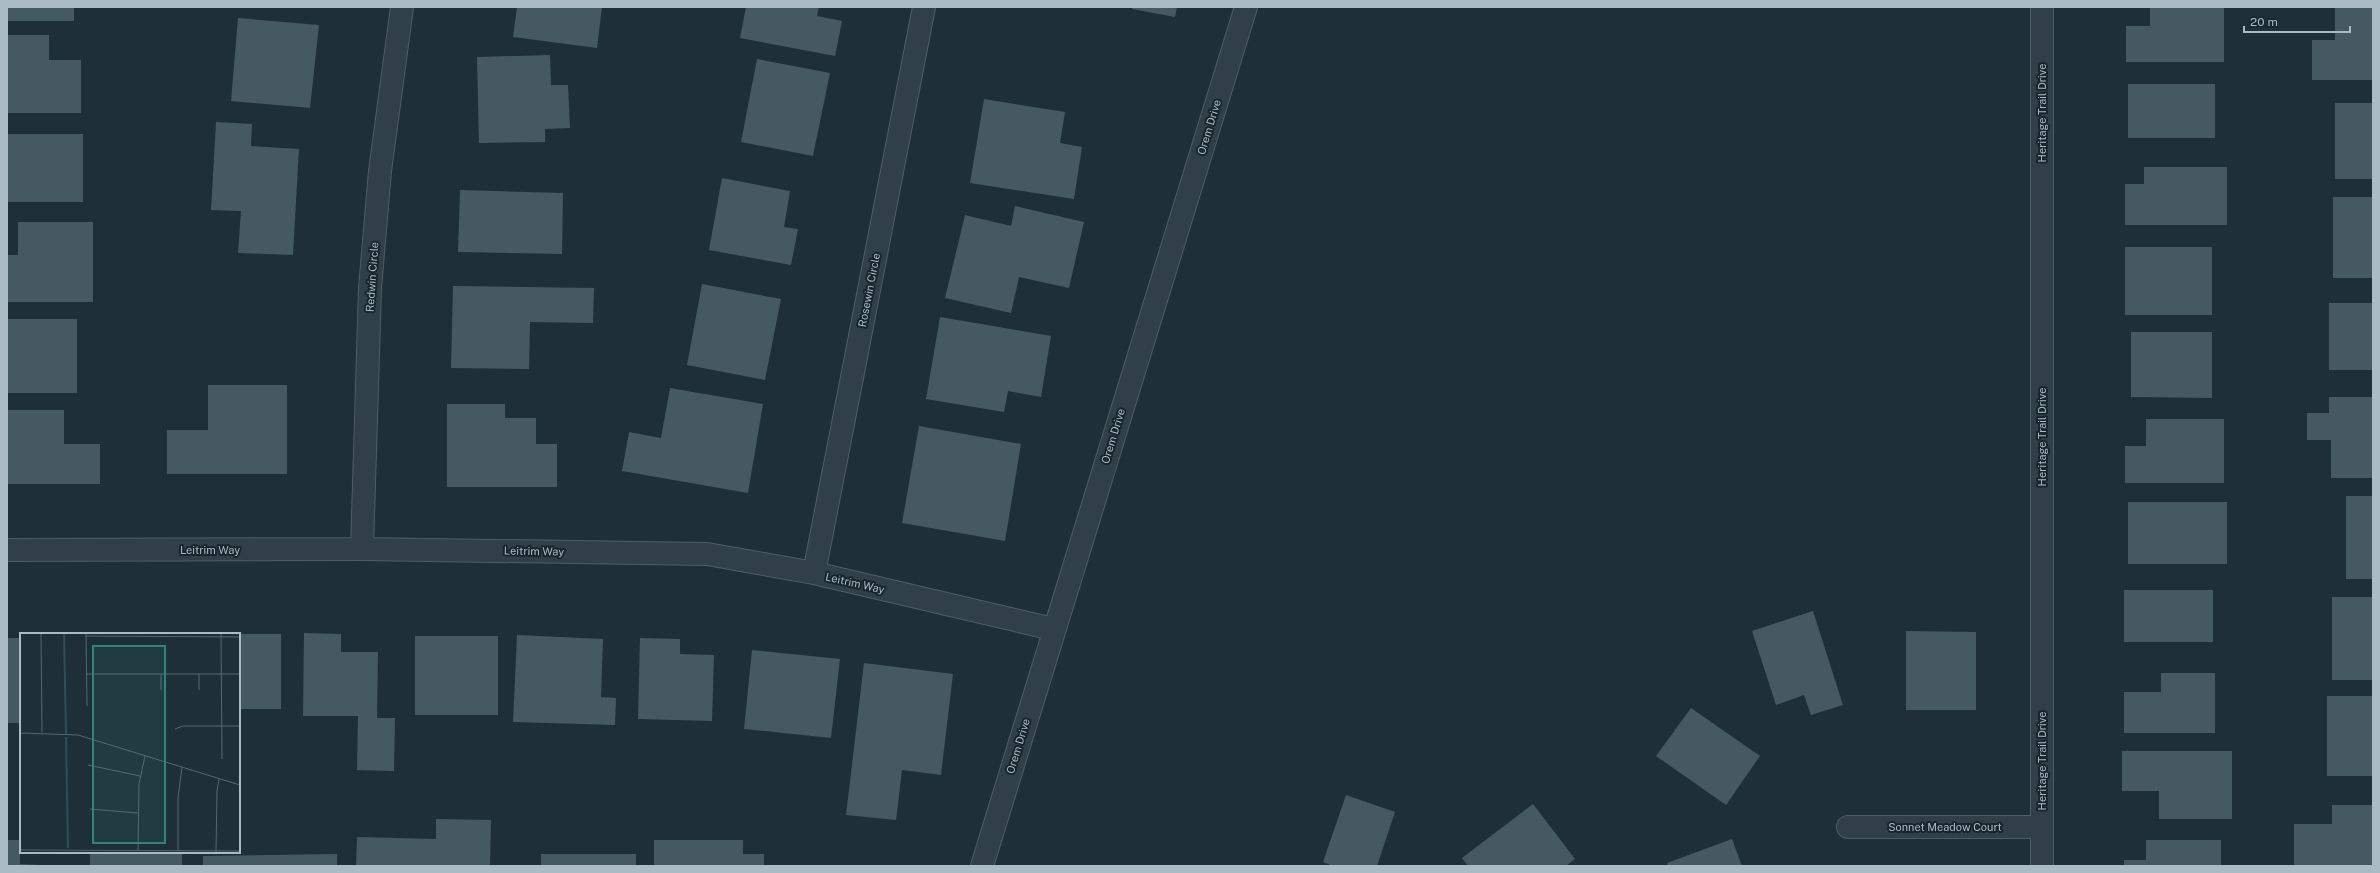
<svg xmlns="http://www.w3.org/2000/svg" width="2380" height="873" viewBox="0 0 2380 873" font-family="'Public Sans',sans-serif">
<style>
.building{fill:#455963}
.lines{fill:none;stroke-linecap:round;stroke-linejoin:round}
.street-casing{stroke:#4f5e66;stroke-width:24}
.street{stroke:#314048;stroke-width:22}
.labels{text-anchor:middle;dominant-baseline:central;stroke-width:4;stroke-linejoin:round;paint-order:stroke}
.street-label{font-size:11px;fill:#abbbc5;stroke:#17252c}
.inset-river{fill:none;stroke:#2e4d5d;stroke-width:2}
.inset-road{fill:none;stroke:#566770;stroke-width:1}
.view{fill:#2e847f;fill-opacity:0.15;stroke:#2e847f;stroke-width:2}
.inset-edge{fill:none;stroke:#abbbc5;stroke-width:2}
</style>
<rect width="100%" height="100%" fill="#1e2f37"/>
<!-- building -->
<path class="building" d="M 7,7 L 74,7 L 74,21 L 7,21 Z
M 517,7 L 602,7 L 597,48 L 513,37 Z
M 746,7 L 819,7 L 817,16 L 842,21 L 835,56 L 740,38 Z
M 1132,7 L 1177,7 L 1175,17 L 1132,9 Z
M 2150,7 L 2224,7 L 2224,62 L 2126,62 L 2126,26 L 2150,26 Z
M 2335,7 L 2373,7 L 2373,80 L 2312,80 L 2312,40 L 2335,40 Z
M 238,18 L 319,25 L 310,108 L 231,101 Z
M 7,35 L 49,35 L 49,60 L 81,60 L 81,113 L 7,113 Z
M 550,55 L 551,85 L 568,85 L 570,128 L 545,129 L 545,142 L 479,143 L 477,57 Z
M 757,59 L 830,73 L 813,156 L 741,142 Z
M 2128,84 L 2215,84 L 2215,138 L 2128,138 Z
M 984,99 L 1065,112 L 1060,143 L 1082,147 L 1074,199 L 970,183 Z
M 2335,103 L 2373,103 L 2373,179 L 2335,179 Z
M 216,122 L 252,124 L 251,146 L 299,149 L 293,255 L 238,253 L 241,211 L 211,210 Z
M 7,134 L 83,134 L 83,202 L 7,202 Z
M 2144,167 L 2227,167 L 2227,225 L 2125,225 L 2125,184 L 2144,184 Z
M 722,178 L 790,191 L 784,227 L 798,229 L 791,265 L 709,250 Z
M 460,190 L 563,193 L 562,254 L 458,252 Z
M 2333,197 L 2373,197 L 2373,278 L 2333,278 Z
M 1015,206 L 1084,222 L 1069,288 L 1019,277 L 1011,313 L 945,298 L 965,215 L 1011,226 Z
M 18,222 L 93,222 L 93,302 L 7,302 L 7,255 L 18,255 Z
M 2125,247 L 2212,247 L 2212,315 L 2125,315 Z
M 702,284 L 781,299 L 765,380 L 687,365 Z
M 453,286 L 594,288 L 593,323 L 530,322 L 529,369 L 451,368 Z
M 2329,303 L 2373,303 L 2373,370 L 2329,370 Z
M 940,317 L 1051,336 L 1041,397 L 1008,391 L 1004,412 L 926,399 Z
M 7,319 L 77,319 L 77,393 L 7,393 Z
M 2131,332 L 2212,332 L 2212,398 L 2131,397 Z
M 208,385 L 287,385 L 287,474 L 167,474 L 167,430 L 208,430 Z
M 670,388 L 763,404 L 748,493 L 622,471 L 629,432 L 661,438 Z
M 2329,397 L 2373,397 L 2373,478 L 2331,478 L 2331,440 L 2307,440 L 2307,413 L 2329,413 Z
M 447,404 L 505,404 L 505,418 L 536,418 L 536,444 L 557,444 L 557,487 L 447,487 Z
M 7,410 L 64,410 L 64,444 L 100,444 L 100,484 L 7,484 Z
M 2146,419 L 2224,419 L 2224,483 L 2125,483 L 2125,446 L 2146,446 Z
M 919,426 L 1021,444 L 1005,541 L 902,523 Z
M 2346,496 L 2373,496 L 2373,579 L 2346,579 Z
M 2128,502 L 2227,502 L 2227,564 L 2128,564 Z
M 2124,590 L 2213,590 L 2213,642 L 2124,642 Z
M 2332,597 L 2373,597 L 2373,680 L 2332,680 Z
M 1813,611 L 1843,705 L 1811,715 L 1804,695 L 1776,705 L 1752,631 Z
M 1906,631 L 1976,632 L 1976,710 L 1906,710 Z
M 304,633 L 341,634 L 341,652 L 378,652 L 377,718 L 395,718 L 394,771 L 357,770 L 358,716 L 303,716 Z
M 239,634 L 281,634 L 281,709 L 239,709 Z
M 517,635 L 603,639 L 601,697 L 616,698 L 615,725 L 513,722 Z
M 415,636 L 498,636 L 498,715 L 415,715 Z
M 7,638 L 21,638 L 21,723 L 7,723 Z
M 640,638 L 680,639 L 680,654 L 714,655 L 712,721 L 638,719 Z
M 752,650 L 840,659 L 831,738 L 744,729 Z
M 864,663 L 953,674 L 941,775 L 902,770 L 896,820 L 846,815 Z
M 2161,673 L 2215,673 L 2215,733 L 2124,733 L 2124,692 L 2161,692 Z
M 2327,696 L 2373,696 L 2373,776 L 2327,776 Z
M 1691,708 L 1760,756 L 1726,805 L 1656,756 Z
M 2122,751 L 2232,751 L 2232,819 L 2159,819 L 2159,791 L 2122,791 Z
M 1346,795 L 1395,812 L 1377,866 L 1333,866 L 1323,862 Z
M 1533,804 L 1575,859 L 1566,866 L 1468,866 L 1462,858 Z
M 2332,805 L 2373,805 L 2373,866 L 2294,866 L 2294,824 L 2332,824 Z
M 436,819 L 491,820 L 490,866 L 356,866 L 357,837 L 436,839 Z
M 1732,839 L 1742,866 L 1668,866 L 1667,863 Z
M 7,840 L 20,840 L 20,864 L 64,866 L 7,866 Z
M 654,840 L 743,840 L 743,854 L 764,854 L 764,866 L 654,866 Z
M 2146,840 L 2221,840 L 2221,866 L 2124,866 L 2124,860 L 2146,860 Z
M 90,852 L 182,852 L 182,866 L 90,866 Z
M 337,854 L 337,866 L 203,866 L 203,856 Z
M 541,854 L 636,854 L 636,866 L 541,866 Z"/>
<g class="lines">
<!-- street casing -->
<g class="street-casing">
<path id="street" d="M 362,549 L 370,288 L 380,171 L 402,7
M 7,550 L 362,549 L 707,554 L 814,573 L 1053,629
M 814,573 L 924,7
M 1848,827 L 2042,827
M 982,866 L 1246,7
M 2042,866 L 2042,7"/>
</g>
<!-- street -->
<use href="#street" class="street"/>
</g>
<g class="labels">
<!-- street labels -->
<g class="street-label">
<text transform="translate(2042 113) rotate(-90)">Heritage Trail Drive</text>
<text transform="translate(1209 127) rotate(-73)">Orem Drive</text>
<text transform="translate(372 277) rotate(-86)">Redwin Circle</text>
<text transform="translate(869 290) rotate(-79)">Rosewin Circle</text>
<text transform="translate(1113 436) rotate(-73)">Orem Drive</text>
<text transform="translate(2042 437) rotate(-90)">Heritage Trail Drive</text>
<text x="210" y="550">Leitrim Way</text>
<text transform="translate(534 551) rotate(1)">Leitrim Way</text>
<text transform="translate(855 583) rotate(13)">Leitrim Way</text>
<text transform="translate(1018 746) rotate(-73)">Orem Drive</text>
<text transform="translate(2042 761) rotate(-90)">Heritage Trail Drive</text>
<text x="1945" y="827">Sonnet Meadow Court</text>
</g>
</g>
<!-- overview -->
<g transform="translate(20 633)">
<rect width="220" height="220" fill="#1e2f37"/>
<path class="inset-river" d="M 44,0 L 46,101M 46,104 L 48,215"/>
<path class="inset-road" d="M 21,0 L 22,99M 201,0 L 202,126M 66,1 L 67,73M 66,3 L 220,4M 67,41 L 220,41M 141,41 L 141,57M 179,41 L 179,57M 155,96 L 163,93 L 220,93M 0,100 L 58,102 L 220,152M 68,132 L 120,143M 70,176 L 118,180M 0,217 L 220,218M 118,218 L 119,151 L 125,123M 158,218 L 158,165 L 162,134M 196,219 L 197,158 L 199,146"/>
<path class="view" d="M 73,13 L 145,13 L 145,210 L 73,210 Z"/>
<rect width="220" height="220" class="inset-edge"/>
</g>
<!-- border -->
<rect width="2380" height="873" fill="none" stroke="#abbbc5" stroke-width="16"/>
<!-- scale -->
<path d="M2244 26v6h106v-6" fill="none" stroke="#abbbc5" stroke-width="2"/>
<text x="2250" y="26" font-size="12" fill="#abbbc5" stroke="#17252c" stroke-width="3" paint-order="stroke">20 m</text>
</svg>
